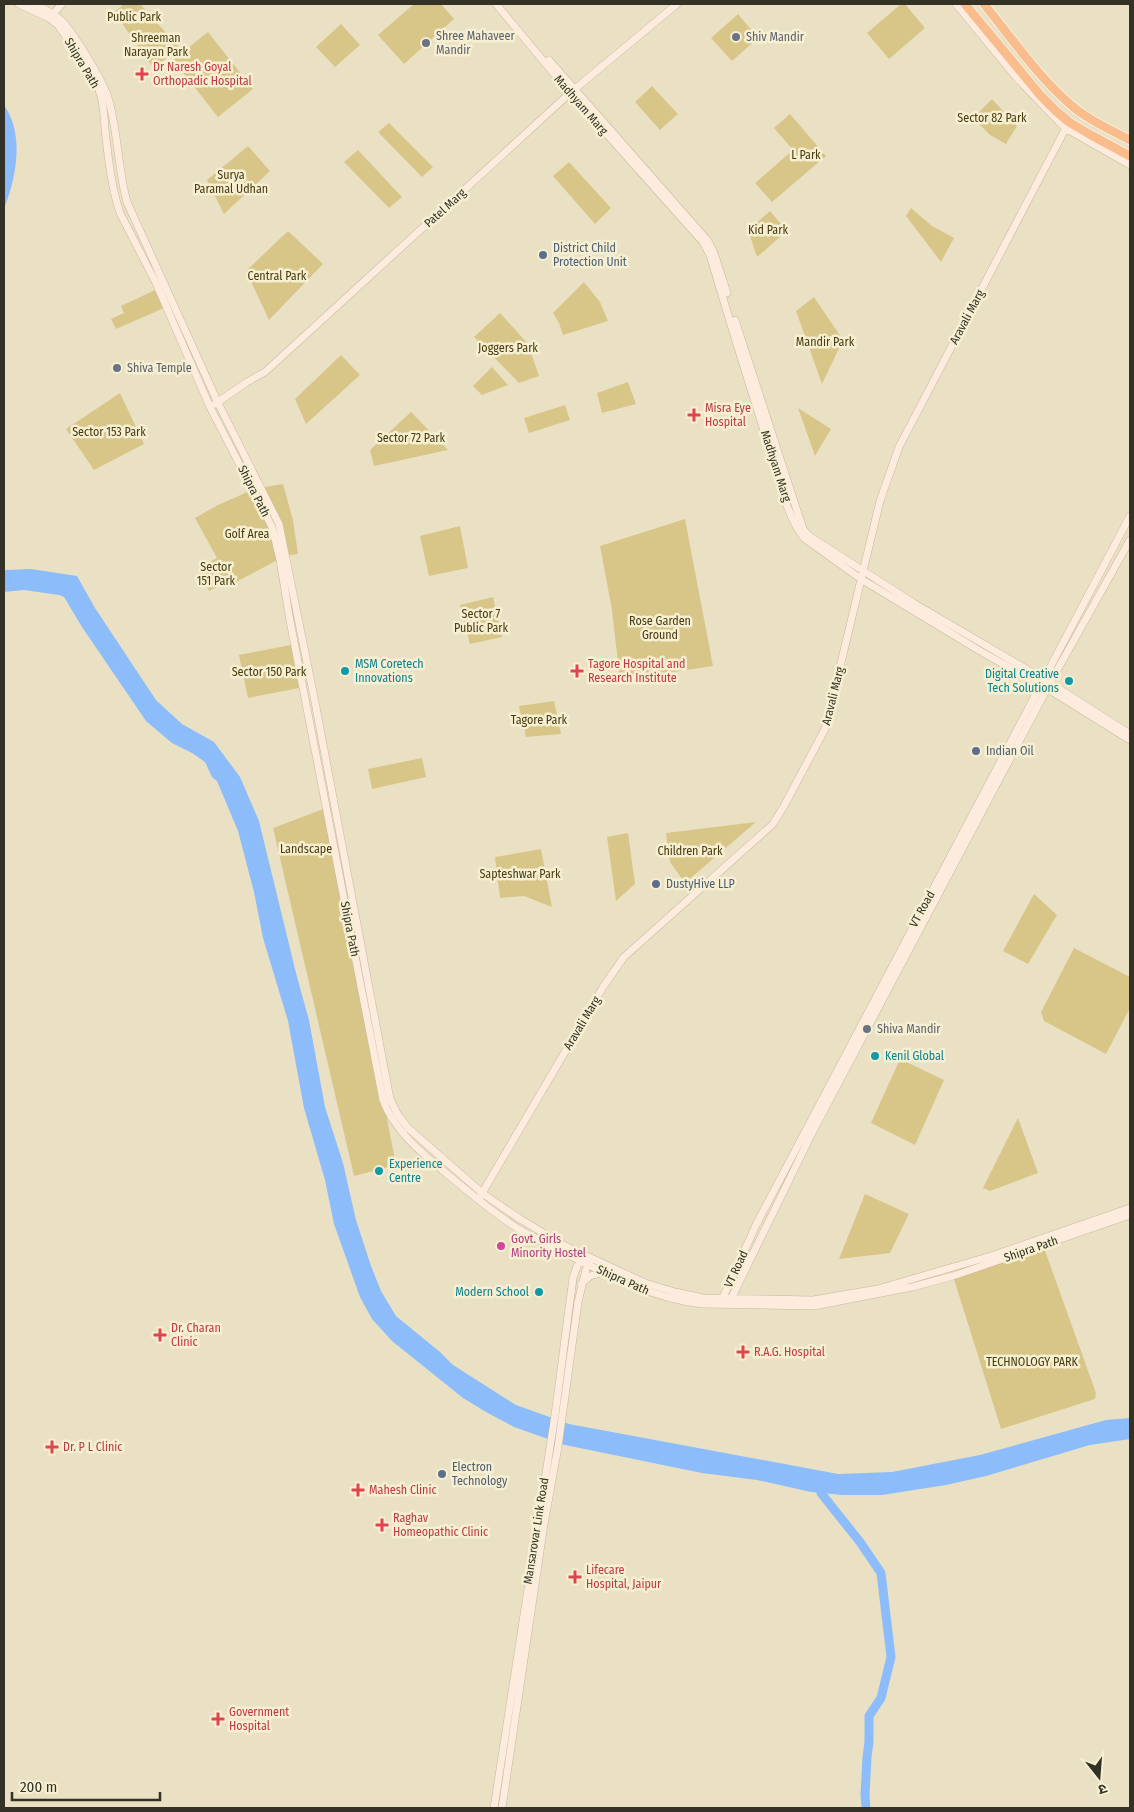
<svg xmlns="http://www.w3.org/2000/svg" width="1134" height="1812" viewBox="0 0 1134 1812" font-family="'Fira Sans Condensed','Noto Sans Devanagari',sans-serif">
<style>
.green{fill:#d8c689}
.water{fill:#8dbcfa}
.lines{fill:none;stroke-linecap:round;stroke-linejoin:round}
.river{stroke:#8dbcfa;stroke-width:9}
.secondary-casing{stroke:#c2ba9f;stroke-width:8}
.highway-casing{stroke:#fff;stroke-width:10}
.secondary{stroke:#fdebdd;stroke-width:7}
.highway{stroke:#f9bc8d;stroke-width:9}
.worship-dot{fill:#6b7280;stroke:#f7efd2;stroke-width:2}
.health-dot{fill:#e0444e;stroke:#f7efd2;stroke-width:2}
.service-dot{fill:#5c6f8a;stroke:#f7efd2;stroke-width:2}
.culture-dot{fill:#0f9aa8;stroke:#f7efd2;stroke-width:2}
.hotel-dot{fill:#d1479c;stroke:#f7efd2;stroke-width:2}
.labels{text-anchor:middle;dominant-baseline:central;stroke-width:5;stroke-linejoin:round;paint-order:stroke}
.park-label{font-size:12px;fill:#473c0f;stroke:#f7efd2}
.worship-label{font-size:12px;fill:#5b616d;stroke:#f7efd2;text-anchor:start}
.street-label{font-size:12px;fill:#343126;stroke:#f7efd2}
.health-label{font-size:12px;fill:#be3a42;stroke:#f7efd2;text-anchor:start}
.service-label{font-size:12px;fill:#4e5e75;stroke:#f7efd2;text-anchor:start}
.culture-label{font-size:12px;fill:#0d838f;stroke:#f7efd2;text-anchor:start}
.hotel-label{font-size:12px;fill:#b23c85;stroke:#f7efd2;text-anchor:start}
</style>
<rect width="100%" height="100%" fill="#eae1c5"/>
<!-- green -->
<path class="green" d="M 124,4 L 140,4 L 179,47 L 154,69 L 114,12 Z
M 414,4 L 441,4 L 454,19 L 404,64 L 378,35 Z
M 901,4 L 905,4 L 925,28 L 889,59 L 867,33 Z
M 738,14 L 758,38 L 732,61 L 711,38 Z
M 341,24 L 360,45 L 335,67 L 316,47 Z
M 208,32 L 253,89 L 218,117 L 173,60 Z
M 652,86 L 678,114 L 660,130 L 635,102 Z
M 992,99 L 1017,126 L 1006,144 L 990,135 L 973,118 Z
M 790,114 L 826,156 L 772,202 L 755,183 L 793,150 L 774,128 Z
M 389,123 L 433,167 L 422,177 L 378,132 Z
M 248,146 L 270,171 L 224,214 L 207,180 Z
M 358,150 L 402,197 L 389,208 L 344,162 Z
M 569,162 L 611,208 L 595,224 L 553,176 Z
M 911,208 L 932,226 L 954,238 L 941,262 L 906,216 Z
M 770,211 L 787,231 L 757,257 L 748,230 Z
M 288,231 L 323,264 L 269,320 L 246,271 Z
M 584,282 L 600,302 L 608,321 L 563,335 L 559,323 L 553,313 Z
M 155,290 L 164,308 L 116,329 L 111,319 L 124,313 L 121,306 Z
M 814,297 L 843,340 L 822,384 L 796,311 Z
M 500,313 L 528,344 L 539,376 L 519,383 L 474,337 Z
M 341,355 L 360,375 L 306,424 L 295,399 Z
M 492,367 L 508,385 L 482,395 L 473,386 Z
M 628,382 L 636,404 L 602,413 L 597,393 Z
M 120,393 L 144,444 L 94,470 L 66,429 Z
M 565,405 L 570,420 L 529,433 L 524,418 Z
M 798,408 L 831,429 L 815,456 Z
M 411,412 L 448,450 L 374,466 L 370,450 Z
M 283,484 L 293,520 L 298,554 L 285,556 L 236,582 L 234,579 L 209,591 L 198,568 L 217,558 L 195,518 L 216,506 L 254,489 Z
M 685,519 L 713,666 L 620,680 L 612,610 L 600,546 Z
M 460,526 L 468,568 L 429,576 L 420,536 Z
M 493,597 L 502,637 L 470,644 L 460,605 Z
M 291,645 L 299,688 L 248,698 L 239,655 Z
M 554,701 L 561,734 L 526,737 L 519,706 Z
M 422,758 L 426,777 L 372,789 L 368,769 Z
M 326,808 L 396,1165 L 354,1176 L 273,828 Z
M 756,822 L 685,883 L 670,862 L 666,833 Z
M 628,833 L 635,884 L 616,901 L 607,837 Z
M 541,849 L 552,907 L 524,896 L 500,898 L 495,857 Z
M 1034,894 L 1057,915 L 1028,964 L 1003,951 Z
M 1074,948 L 1130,977 L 1130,1008 L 1106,1054 L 1044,1021 L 1041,1012 Z
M 900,1059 L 944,1080 L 915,1145 L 871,1123 Z
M 1018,1118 L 1038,1173 L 990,1191 L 983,1188 Z
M 865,1194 L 909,1214 L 890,1253 L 839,1259 Z
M 1043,1245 L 1096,1393 L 1095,1399 L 1001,1429 L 953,1276 Z"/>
<!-- water -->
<path class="water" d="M 4,105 C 25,135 16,178 4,209 Z
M 31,569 L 77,576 L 95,608 L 156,700 L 182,724 L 214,742 L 240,777 L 259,821 L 296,973 L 309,1020 L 325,1107 L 343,1163 L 356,1220 L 371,1266 L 381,1291 L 396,1316 L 440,1352 L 453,1365 L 516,1405 L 569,1424 L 838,1474 L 892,1472 L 980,1455 L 1106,1420 L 1130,1418 L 1130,1439 L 1090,1445 L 986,1476 L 946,1485 L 882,1495 L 843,1495 L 811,1492 L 757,1480 L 702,1473 L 565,1445 L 514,1427 L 486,1412 L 463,1398 L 392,1341 L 372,1319 L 360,1297 L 334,1224 L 325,1180 L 304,1108 L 288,1021 L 263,938 L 254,892 L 238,831 L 217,781 L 212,777 L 205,762 L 192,753 L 172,743 L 146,721 L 82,627 L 64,597 L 59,595 L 24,590 L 4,592 L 4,570 Z"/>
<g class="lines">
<!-- river -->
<path class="river" d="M 821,1493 L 860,1542 L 881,1573 L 891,1657 L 881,1698 L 869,1716 L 869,1742 L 867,1757 L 865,1795 L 866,1808"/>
<!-- secondary casing -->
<g class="secondary-casing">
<path id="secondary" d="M 19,4 L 49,18 L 58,25 C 70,43 92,70 99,90 C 104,103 104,116 105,129 C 108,156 111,186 120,213 L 156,283 L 210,407 L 272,527 L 280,560 L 290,621 L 383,1100 C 393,1130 424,1155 447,1174 C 470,1193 492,1212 517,1228 C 531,1237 546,1243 561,1251 C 606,1274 651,1298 702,1304 L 814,1306 L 912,1287 L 953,1276 L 1130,1215
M 34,4 C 44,9 55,14 63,22 C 75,36 105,83 109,101 C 118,134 118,169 127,202 L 218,403 L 279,524 L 315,702 L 390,1099 L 398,1115 L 408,1128 L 482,1193 L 520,1219 L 565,1246 L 645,1283 L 675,1292 L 703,1298 L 813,1300 L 878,1289 L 991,1256 L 1130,1208
M 496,4 L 570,93 L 703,242 L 710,255 C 730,322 750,388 772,455 C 780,481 787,518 805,539 L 861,579 L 980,651 L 1048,689 L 1130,740
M 956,4 L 1016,77 L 1065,128 L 1130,165
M 51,16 L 62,4
M 549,60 L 708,241 L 714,253 L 727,293
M 735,320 L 803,529 L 809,536 L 915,604 L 1050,683 L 1130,734
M 215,404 L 247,382 L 265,372 L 570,93 L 677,4
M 481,1195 L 603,987 L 624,957 L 773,824 L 784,806 L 825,729 L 880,501 L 899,447 L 1069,122
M 581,1284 L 590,1276 L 604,1272
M 721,1302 L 757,1223 L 1130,516
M 729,1303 L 813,1131 L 1050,683 L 1130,540
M 494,1808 L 555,1415 L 573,1278 L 580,1258
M 502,1808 L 544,1524 L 558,1447 L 578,1302 L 588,1261"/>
</g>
<!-- highway casing -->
<g class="highway-casing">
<path id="highway" d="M 965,4 L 1041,96 L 1056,111 L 1069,122 L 1091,135 L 1130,156
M 984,4 C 1013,40 1041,81 1077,110 C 1093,122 1112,131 1130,140"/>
</g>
<!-- secondary -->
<use href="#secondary" class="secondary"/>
<!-- highway -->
<use href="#highway" class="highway"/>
</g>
<!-- markers -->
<g class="worship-dot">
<circle cx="736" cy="37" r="5"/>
<circle cx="426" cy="43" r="5"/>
<circle cx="117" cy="368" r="5"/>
<circle cx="867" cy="1029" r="5"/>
</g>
<g class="health-dot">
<path d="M139.5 66.5h5v5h5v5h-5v5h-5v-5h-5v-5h5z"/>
<path d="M691.5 407.5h5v5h5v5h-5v5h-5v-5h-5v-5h5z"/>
<path d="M574.5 663.5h5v5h5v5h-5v5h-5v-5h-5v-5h5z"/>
<path d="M157.5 1327.5h5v5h5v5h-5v5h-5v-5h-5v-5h5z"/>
<path d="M740.5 1344.5h5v5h5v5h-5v5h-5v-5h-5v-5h5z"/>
<path d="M49.5 1439.5h5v5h5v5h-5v5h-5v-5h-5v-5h5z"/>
<path d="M355.5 1482.5h5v5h5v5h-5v5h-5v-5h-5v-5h5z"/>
<path d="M379.5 1517.5h5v5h5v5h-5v5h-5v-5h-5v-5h5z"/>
<path d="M572.5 1569.5h5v5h5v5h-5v5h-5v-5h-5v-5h5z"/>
<path d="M215.5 1711.5h5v5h5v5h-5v5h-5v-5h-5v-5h5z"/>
</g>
<g class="service-dot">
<circle cx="543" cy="255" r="5"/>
<circle cx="976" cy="751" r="5"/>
<circle cx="656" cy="884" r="5"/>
<circle cx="442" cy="1474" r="5"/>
</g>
<g class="culture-dot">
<circle cx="345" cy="671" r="5"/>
<circle cx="1069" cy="681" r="5"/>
<circle cx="875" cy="1056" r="5"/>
<circle cx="379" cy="1171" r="5"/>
<circle cx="539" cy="1292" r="5"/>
</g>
<circle class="hotel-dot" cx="501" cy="1246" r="5"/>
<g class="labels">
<!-- park labels -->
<g class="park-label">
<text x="134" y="17">Public Park</text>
<text x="156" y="38">Shreeman<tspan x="156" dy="14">Narayan Park</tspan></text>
<text x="992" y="118">Sector 82 Park</text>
<text x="806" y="155">L Park</text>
<text x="231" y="175">Surya<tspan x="231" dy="14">Paramal Udhan</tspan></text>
<text x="768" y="230">Kid Park</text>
<text x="277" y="276">Central Park</text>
<text x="825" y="342">Mandir Park</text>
<text x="508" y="348">Joggers Park</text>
<text x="109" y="432">Sector 153 Park</text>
<text x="411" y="438">Sector 72 Park</text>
<text x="247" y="534">Golf Area</text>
<text x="216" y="567">Sector<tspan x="216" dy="14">151 Park</tspan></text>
<text x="481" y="614">Sector 7<tspan x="481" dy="14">Public Park</tspan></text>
<text x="660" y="621">Rose Garden<tspan x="660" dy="14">Ground</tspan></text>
<text x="269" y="672">Sector 150 Park</text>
<text x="539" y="720">Tagore Park</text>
<text x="306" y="849">Landscape</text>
<text x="690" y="851">Children Park</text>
<text x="520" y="874">Sapteshwar Park</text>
<text x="1032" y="1362">TECHNOLOGY PARK</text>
</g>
<!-- worship labels -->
<g class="worship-label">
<text x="436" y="36">Shree Mahaveer<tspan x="436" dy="14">Mandir</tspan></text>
<text x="746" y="37">Shiv Mandir</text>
<text x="127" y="368">Shiva Temple</text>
<text x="877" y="1029">Shiva Mandir</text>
</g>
<!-- street labels -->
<g class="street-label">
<text transform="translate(82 63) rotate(59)">Shipra Path</text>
<text transform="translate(581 105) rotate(49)">Madhyam Marg</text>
<text transform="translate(445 208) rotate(-42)">Patel Marg</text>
<text transform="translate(967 317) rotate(-62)">Aravali Marg</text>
<text transform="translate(776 466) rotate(72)">Madhyam Marg</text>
<text transform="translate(254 491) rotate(63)">Shipra Path</text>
<text transform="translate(833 696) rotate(-76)">Aravali Marg</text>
<text transform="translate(922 909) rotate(-61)">VT Road</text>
<text transform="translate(350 929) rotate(79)">Shipra Path</text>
<text transform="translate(582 1023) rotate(-59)">Aravali Marg</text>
<text transform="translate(1031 1249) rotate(-19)">Shipra Path</text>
<text transform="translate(736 1269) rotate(-65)">VT Road</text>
<text transform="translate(623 1280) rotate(24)">Shipra Path</text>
<text transform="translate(536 1531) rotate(-81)">Mansarovar Link Road</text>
</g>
<!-- health labels -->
<g class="health-label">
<text x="153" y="67">Dr Naresh Goyal<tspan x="153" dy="14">Orthopadic Hospital</tspan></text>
<text x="705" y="408">Misra Eye<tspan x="705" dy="14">Hospital</tspan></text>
<text x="588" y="664">Tagore Hospital and<tspan x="588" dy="14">Research Institute</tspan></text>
<text x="171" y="1328">Dr. Charan<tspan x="171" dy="14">Clinic</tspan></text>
<text x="754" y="1352">R.A.G. Hospital</text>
<text x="63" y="1447">Dr. P L Clinic</text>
<text x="369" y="1490">Mahesh Clinic</text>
<text x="393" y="1518">Raghav<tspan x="393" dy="14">Homeopathic Clinic</tspan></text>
<text x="586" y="1570">Lifecare<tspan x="586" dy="14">Hospital, Jaipur</tspan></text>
<text x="229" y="1712">Government<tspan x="229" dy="14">Hospital</tspan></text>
</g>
<!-- service labels -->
<g class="service-label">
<text x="553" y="248">District Child<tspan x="553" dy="14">Protection Unit</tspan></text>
<text x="986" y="751">Indian Oil</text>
<text x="666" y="884">DustyHive LLP</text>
<text x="452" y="1467">Electron<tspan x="452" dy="14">Technology</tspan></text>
</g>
<!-- culture labels -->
<g class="culture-label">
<text x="355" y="664">MSM Coretech<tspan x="355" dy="14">Innovations</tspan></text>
<text x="1059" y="674" text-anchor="end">Digital Creative<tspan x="1059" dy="14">Tech Solutions</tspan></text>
<text x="885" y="1056">Kenil Global</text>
<text x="389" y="1164">Experience<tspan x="389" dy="14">Centre</tspan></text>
<text x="529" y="1292" text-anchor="end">Modern School</text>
</g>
<!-- hotel labels -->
<g class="hotel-label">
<text x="511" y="1239">Govt. Girls<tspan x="511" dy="14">Minority Hostel</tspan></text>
</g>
</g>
<!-- border -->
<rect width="1134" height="1812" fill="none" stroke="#343126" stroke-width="10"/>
<!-- north arrow -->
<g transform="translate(1099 1777) rotate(163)" stroke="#f7efd2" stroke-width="4" paint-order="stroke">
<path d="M0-4L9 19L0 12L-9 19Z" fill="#343126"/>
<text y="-8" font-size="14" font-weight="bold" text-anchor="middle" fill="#343126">उ</text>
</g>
<!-- scale -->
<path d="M12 1792v8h148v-8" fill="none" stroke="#343126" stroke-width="2.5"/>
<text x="20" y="1792" font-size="15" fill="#343126" stroke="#f7efd2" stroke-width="4" paint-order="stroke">200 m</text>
</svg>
